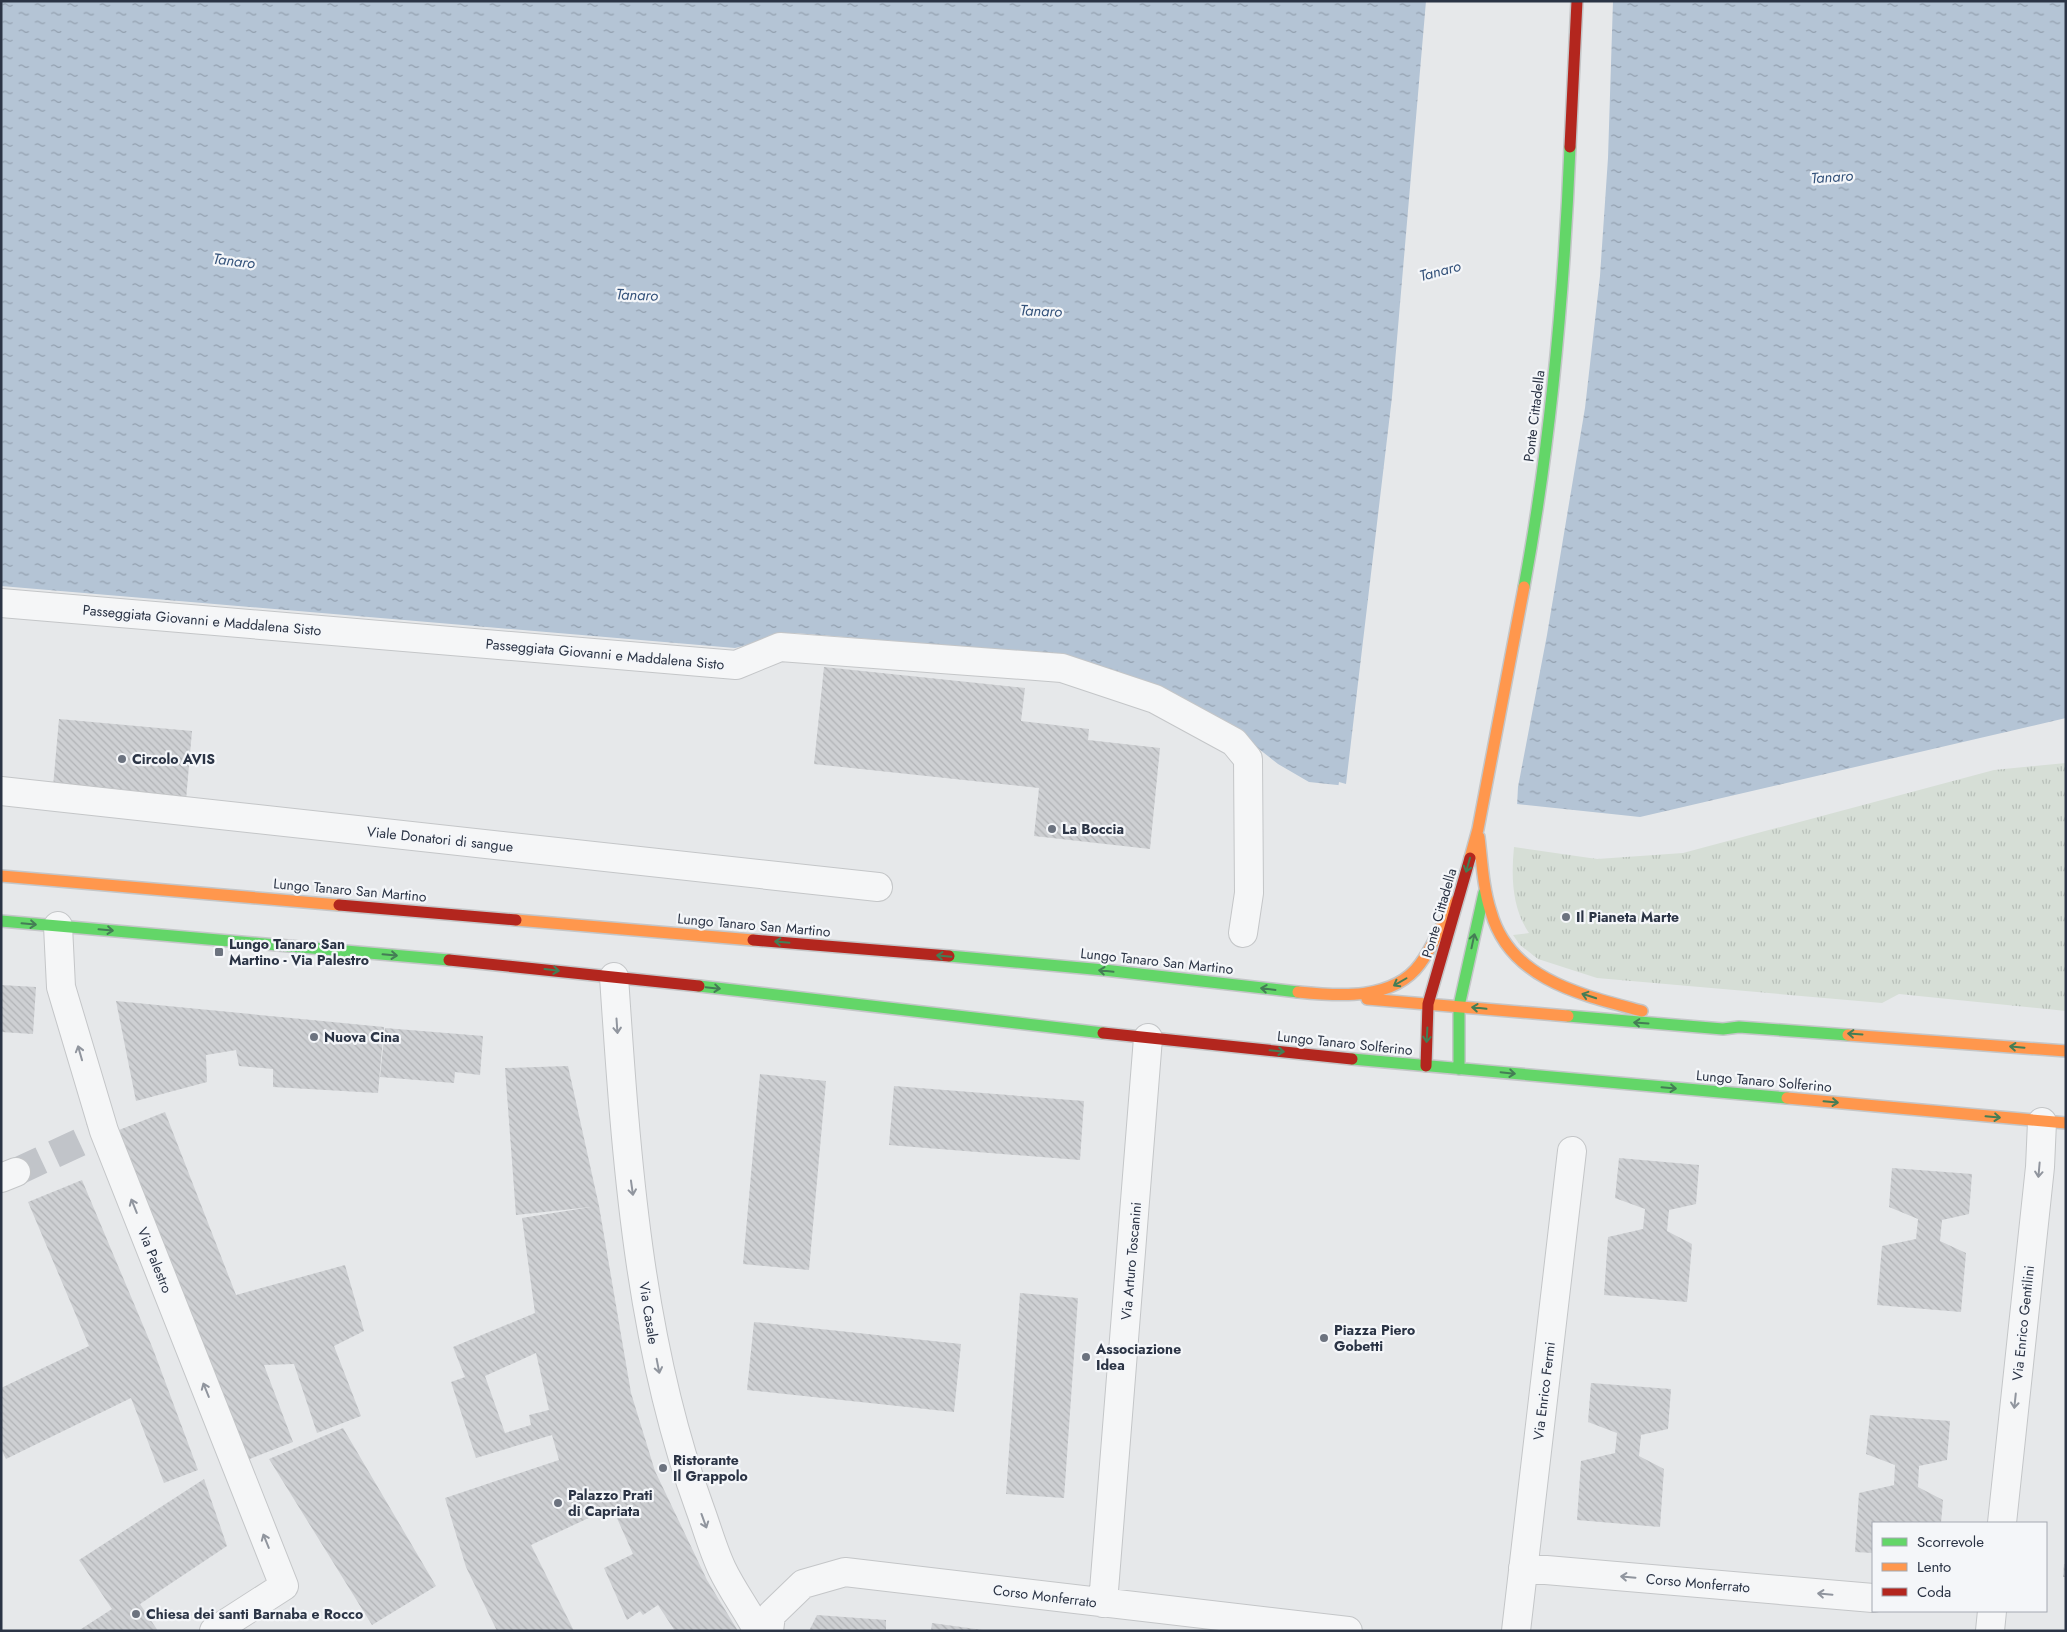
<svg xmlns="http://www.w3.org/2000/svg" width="2067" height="1632" viewBox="0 0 2067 1632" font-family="Jost,sans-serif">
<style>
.park{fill:url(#park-tufts)}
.water{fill:url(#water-ripples)}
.pier{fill:#e6e8ea}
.building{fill:url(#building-back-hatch);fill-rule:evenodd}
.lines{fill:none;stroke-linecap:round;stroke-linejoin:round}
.street-tunnel{stroke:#c1c4c9;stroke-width:28;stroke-dasharray:28 14;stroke-linecap:butt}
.street-casing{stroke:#c4c6c8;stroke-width:30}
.fast-casing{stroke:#c4c6c8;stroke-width:14}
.slow-casing{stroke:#c4c6c8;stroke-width:14}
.jam-casing{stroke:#c4c6c8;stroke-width:14}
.street{stroke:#f5f6f7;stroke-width:28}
.fast{stroke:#63d668;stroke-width:11}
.slow{stroke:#ff974d;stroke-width:11}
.jam{stroke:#b3261e;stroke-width:11}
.oneway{stroke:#447d55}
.oneway2{stroke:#90959e}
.poi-dot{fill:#6c737f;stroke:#f4f6f9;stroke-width:2}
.labels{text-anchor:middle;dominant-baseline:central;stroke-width:4.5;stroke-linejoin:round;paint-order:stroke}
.street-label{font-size:14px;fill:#2b3445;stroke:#f4f6f9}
.poi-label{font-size:14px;font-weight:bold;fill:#2b3445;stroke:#f4f6f9;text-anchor:start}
.water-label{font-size:15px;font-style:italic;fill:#34527a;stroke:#f4f6f9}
</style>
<defs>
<pattern id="park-tufts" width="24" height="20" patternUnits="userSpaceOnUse" patternTransform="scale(1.25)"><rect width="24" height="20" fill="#d6ded6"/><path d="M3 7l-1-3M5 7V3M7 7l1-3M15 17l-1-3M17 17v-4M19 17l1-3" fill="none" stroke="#b8bfb9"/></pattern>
<pattern id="water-ripples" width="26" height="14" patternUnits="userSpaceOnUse" patternTransform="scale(1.25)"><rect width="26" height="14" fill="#b4c4d5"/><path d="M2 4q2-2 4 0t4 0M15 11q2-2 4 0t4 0" fill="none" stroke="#93a0af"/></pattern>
<pattern id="building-back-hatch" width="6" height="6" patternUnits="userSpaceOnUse" patternTransform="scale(1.25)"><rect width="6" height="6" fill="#ced0d3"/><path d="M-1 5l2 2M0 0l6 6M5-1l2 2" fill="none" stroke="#b1b3b6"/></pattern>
</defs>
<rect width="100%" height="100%" fill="#e6e8ea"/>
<!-- park -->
<path class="park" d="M 2066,763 L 2066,1011 L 1899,994 L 1882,1003 L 1597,978 L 1538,959 L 1520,945 L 1513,935 L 1529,933 C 1512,908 1511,877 1514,847 L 1597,859 L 1683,853 L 1994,770 Z"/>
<!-- water -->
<path class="water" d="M 1,1 L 2066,1 L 2066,718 L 1640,817 L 1309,782 L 1278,764 L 1222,720 L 1190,702 L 1138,680 L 1018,651 L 794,633 L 735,648 L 1,586 Z"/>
<!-- pier -->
<path class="pier" d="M 1426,1 L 1613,1 L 1608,158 L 1600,276 L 1585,408 L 1547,635 L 1518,787 L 1517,807 L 1338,788 L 1339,782 L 1346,784 L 1392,397 Z"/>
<!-- building -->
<path class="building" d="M 824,667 L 1025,688 L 1021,721 L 1089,729 L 1088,740 L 1160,748 L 1150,849 L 1034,836 L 1039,788 L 814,764 Z
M 59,719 L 192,731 L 186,800 L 53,787 Z
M 1,985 L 36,987 L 33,1034 L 1,1032 Z
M 116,1001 L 384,1027 L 378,1093 L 273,1087 L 273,1069 L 239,1066 L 236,1050 L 206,1055 L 207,1082 L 136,1101 Z
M 385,1028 L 483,1036 L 480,1075 L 455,1072 L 454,1083 L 380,1077 Z
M 568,1066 L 599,1206 L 631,1393 L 655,1471 L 707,1580 L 738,1631 L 675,1631 L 658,1605 L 643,1615 L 640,1611 L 627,1620 L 604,1568 L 633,1554 L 612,1507 L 531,1545 L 574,1631 L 497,1631 L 466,1567 L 445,1498 L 559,1460 L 552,1435 L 476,1458 L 451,1382 L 465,1377 L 453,1347 L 535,1313 L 522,1218 L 591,1207 L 516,1215 L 505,1068 ZM 536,1353 L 549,1410 L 529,1415 L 531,1425 L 505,1433 L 485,1376 Z
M 760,1074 L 826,1081 L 809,1270 L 743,1264 Z
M 894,1086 L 1084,1101 L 1080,1160 L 889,1145 Z
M 165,1112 L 236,1295 L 345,1265 L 364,1331 L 334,1346 L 361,1416 L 317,1433 L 294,1364 L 264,1365 L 293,1442 L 247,1460 L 119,1130 Z
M 1619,1158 L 1699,1165 L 1696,1204 L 1669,1210 L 1667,1231 L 1692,1244 L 1687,1302 L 1604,1295 L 1608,1237 L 1643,1229 L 1645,1209 L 1615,1198 Z
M 1892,1168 L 1972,1174 L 1969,1214 L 1942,1220 L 1940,1241 L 1966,1253 L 1961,1312 L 1877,1305 L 1882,1246 L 1916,1239 L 1918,1219 L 1889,1207 Z
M 82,1180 L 153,1349 L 198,1470 L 164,1483 L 131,1398 L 6,1459 L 1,1449 L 1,1388 L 89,1346 L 28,1202 Z
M 1020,1293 L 1078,1298 L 1064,1498 L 1006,1494 Z
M 754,1322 L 961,1344 L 954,1412 L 747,1390 Z
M 1591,1383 L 1671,1389 L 1668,1429 L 1641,1435 L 1639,1456 L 1664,1469 L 1660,1527 L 1577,1520 L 1581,1461 L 1615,1453 L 1617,1433 L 1588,1422 Z
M 1870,1415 L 1950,1421 L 1947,1460 L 1919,1466 L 1918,1487 L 1943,1500 L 1941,1523 L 1873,1523 L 1873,1553 L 1855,1552 L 1859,1493 L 1894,1485 L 1895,1465 L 1866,1454 Z
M 343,1428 L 436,1586 L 372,1625 L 269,1459 Z
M 204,1479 L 227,1546 L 140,1604 L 158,1631 L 78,1631 L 112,1609 L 79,1560 Z
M 2064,1564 L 2066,1564 L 2066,1577 L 2063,1577 Z
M 817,1615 L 886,1620 L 886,1631 L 809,1631 Z
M 932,1623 L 983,1630 L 983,1631 L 931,1631 Z"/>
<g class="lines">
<!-- street-tunnel -->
<path class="street-tunnel" d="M 16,1172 L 104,1131"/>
<!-- street casing -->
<g class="street-casing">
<path id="street" d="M 1,603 L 736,665 L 780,647 L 1062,668 L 1155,699 L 1234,742 L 1248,759 L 1249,893 L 1243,933
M 1,791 L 878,887
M 58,926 L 61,987 L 104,1131 L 284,1586 L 214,1631
M 614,977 C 626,1155 638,1340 700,1509 C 707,1528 713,1550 722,1569 C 732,1590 747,1610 758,1631
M 1,1178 L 16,1172
M 2002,1523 L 2040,1167 L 2042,1122
M 1523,1568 L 1873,1598
M 1103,1603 L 1148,1038
M 769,1631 L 771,1615 L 803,1584 L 845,1572 L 1348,1631
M 1516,1631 L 1572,1151
M 1990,1631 L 1992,1611"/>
</g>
<!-- fast casing -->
<g class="fast-casing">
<path id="fast" d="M 1524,587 C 1551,442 1564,295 1570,147
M 1,921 L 449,960
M 949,956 L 1104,970 L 1298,992
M 699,986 L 1103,1033
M 1568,1016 L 1723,1029 L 1739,1027 L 1848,1035
M 1352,1059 L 1787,1098
M 1459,1069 L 1459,1006 L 1484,893"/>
</g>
<!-- slow casing -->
<g class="slow-casing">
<path id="slow" d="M 1479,837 C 1482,862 1483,888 1491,912 C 1510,980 1582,995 1642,1011
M 1470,858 L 1478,829 L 1524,587
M 1,876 L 339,905
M 516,920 L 753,940
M 1298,992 C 1338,996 1393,1001 1420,964 C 1435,944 1442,920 1457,900
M 1367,999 L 1568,1016
M 1848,1035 L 2066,1051
M 1787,1098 L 2066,1123"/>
</g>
<!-- jam casing -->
<g class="jam-casing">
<path id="jam" d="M 1570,147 L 1577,1
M 339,905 L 516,920
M 753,940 L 949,956
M 449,960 L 699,986
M 1103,1033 L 1352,1059
M 1426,1066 L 1428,1004 L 1470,858"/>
</g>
<!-- street -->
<use href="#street" class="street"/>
<!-- fast -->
<use href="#fast" class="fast"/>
<!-- slow -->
<use href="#slow" class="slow"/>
<!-- jam -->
<use href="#jam" class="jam"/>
</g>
<!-- one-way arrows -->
<defs><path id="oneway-shaft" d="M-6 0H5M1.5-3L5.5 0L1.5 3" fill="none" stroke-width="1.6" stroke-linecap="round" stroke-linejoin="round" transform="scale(1.25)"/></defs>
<g class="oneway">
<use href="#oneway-shaft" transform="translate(1468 865) rotate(106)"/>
<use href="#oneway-shaft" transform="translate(29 924) rotate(5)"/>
<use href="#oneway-shaft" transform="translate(106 930) rotate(5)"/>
<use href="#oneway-shaft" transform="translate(1473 941) rotate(-78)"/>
<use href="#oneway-shaft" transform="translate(782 942) rotate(-175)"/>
<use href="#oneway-shaft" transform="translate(390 955) rotate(5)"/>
<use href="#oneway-shaft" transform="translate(944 956) rotate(-175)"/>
<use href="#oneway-shaft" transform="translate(552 970) rotate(7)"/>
<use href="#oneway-shaft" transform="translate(1106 971) rotate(-174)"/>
<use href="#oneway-shaft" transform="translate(1400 982) rotate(150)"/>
<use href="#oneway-shaft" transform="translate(713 988) rotate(6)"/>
<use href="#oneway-shaft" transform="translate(1268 989) rotate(-173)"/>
<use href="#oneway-shaft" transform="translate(1589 996) rotate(-162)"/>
<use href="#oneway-shaft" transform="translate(1479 1008) rotate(-174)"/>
<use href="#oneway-shaft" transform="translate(1641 1023) rotate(-176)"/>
<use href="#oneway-shaft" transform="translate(1855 1034) rotate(-176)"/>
<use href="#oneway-shaft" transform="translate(1427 1035) rotate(93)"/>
<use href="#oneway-shaft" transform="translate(2017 1047) rotate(-175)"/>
<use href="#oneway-shaft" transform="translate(1277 1051) rotate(6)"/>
<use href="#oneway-shaft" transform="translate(1508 1073) rotate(6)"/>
<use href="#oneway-shaft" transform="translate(1669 1088) rotate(5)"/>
<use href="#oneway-shaft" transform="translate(1831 1102) rotate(5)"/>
<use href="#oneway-shaft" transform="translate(1993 1117) rotate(5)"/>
</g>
<g class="oneway2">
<use href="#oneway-shaft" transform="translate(617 1026) rotate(86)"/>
<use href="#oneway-shaft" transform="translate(80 1053) rotate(-106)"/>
<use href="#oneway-shaft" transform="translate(2039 1170) rotate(95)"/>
<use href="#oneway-shaft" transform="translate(632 1188) rotate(82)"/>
<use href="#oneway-shaft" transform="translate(134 1206) rotate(-112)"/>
<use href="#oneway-shaft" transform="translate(658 1366) rotate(79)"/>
<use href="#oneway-shaft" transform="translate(206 1390) rotate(-112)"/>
<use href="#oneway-shaft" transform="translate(2015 1401) rotate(96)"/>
<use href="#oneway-shaft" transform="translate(704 1521) rotate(70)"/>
<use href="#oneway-shaft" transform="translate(266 1541) rotate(-112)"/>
<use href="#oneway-shaft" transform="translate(1628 1577) rotate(-175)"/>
<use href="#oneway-shaft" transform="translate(1825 1594) rotate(-175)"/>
</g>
<!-- markers -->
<g class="poi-dot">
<circle cx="122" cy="759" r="5"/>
<circle cx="1052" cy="829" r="5"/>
<circle cx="1566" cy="917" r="5"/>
<rect x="214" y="947" width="10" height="10" rx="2.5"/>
<circle cx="314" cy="1037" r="5"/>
<circle cx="1324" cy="1338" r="5"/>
<circle cx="1086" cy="1357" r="5"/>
<circle cx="663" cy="1468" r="5"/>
<circle cx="558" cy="1503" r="5"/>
<circle cx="136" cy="1614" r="5"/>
</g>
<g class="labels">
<!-- street labels -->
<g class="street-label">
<text transform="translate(1534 416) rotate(-83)">Ponte Cittadella</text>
<text transform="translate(202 620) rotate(5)">Passeggiata Giovanni e Maddalena Sisto</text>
<text transform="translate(605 654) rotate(5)">Passeggiata Giovanni e Maddalena Sisto</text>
<text transform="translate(440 839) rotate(6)">Viale Donatori di sangue</text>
<text transform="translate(350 890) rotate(5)">Lungo Tanaro San Martino</text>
<text transform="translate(1439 913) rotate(-74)">Ponte Cittadella</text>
<text transform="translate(754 925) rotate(5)">Lungo Tanaro San Martino</text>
<text transform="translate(1157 961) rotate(6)">Lungo Tanaro San Martino</text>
<text transform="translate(1345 1043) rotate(6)">Lungo Tanaro Solferino</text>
<text transform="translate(1764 1081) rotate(5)">Lungo Tanaro Solferino</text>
<text transform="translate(155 1260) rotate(68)">Via Palestro</text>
<text transform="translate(1131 1261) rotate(-85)">Via Arturo Toscanini</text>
<text transform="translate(649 1313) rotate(81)">Via Casale</text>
<text transform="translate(2023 1323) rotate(-84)">Via Enrico Gentilini</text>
<text transform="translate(1544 1391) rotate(-83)">Via Enrico Fermi</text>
<text transform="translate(1698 1583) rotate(5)">Corso Monferrato</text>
<text transform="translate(1045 1596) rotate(7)">Corso Monferrato</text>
</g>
<!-- poi labels -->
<g class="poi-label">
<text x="132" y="759">Circolo AVIS</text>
<text x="1062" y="829">La Boccia</text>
<text x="1576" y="917">Il Pianeta Marte</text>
<text x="229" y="944">Lungo Tanaro San<tspan x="229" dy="16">Martino - Via Palestro</tspan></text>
<text x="324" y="1037">Nuova Cina</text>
<text x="1334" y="1330">Piazza Piero<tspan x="1334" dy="16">Gobetti</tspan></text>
<text x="1096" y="1349">Associazione<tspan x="1096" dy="16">Idea</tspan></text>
<text x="673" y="1460">Ristorante<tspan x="673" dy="16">Il Grappolo</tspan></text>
<text x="568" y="1495">Palazzo Prati<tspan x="568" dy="16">di Capriata</tspan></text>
<text x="146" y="1614">Chiesa dei santi Barnaba e Rocco</text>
</g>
<!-- water labels -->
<g class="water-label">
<text transform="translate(1832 177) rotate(-4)">Tanaro</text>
<text transform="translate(234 261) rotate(7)">Tanaro</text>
<text transform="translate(1440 271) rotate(-15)">Tanaro</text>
<text transform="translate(637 295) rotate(2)">Tanaro</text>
<text transform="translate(1041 311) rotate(2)">Tanaro</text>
</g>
</g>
<!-- border -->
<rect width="2067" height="1632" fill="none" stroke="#2b3445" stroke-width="5"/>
<!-- legend -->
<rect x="1872" y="1522" width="175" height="90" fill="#f4f6f9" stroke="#a4a8b1"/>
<rect x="1882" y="1538" width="25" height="8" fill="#63d668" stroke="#a4a8b1"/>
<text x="1917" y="1547" font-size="15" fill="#2b3445">Scorrevole</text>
<rect x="1882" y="1563" width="25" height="8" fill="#ff974d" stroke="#a4a8b1"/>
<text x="1917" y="1572" font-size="15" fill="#2b3445">Lento</text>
<rect x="1882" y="1588" width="25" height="8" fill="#b3261e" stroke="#a4a8b1"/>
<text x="1917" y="1597" font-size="15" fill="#2b3445">Coda</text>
</svg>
